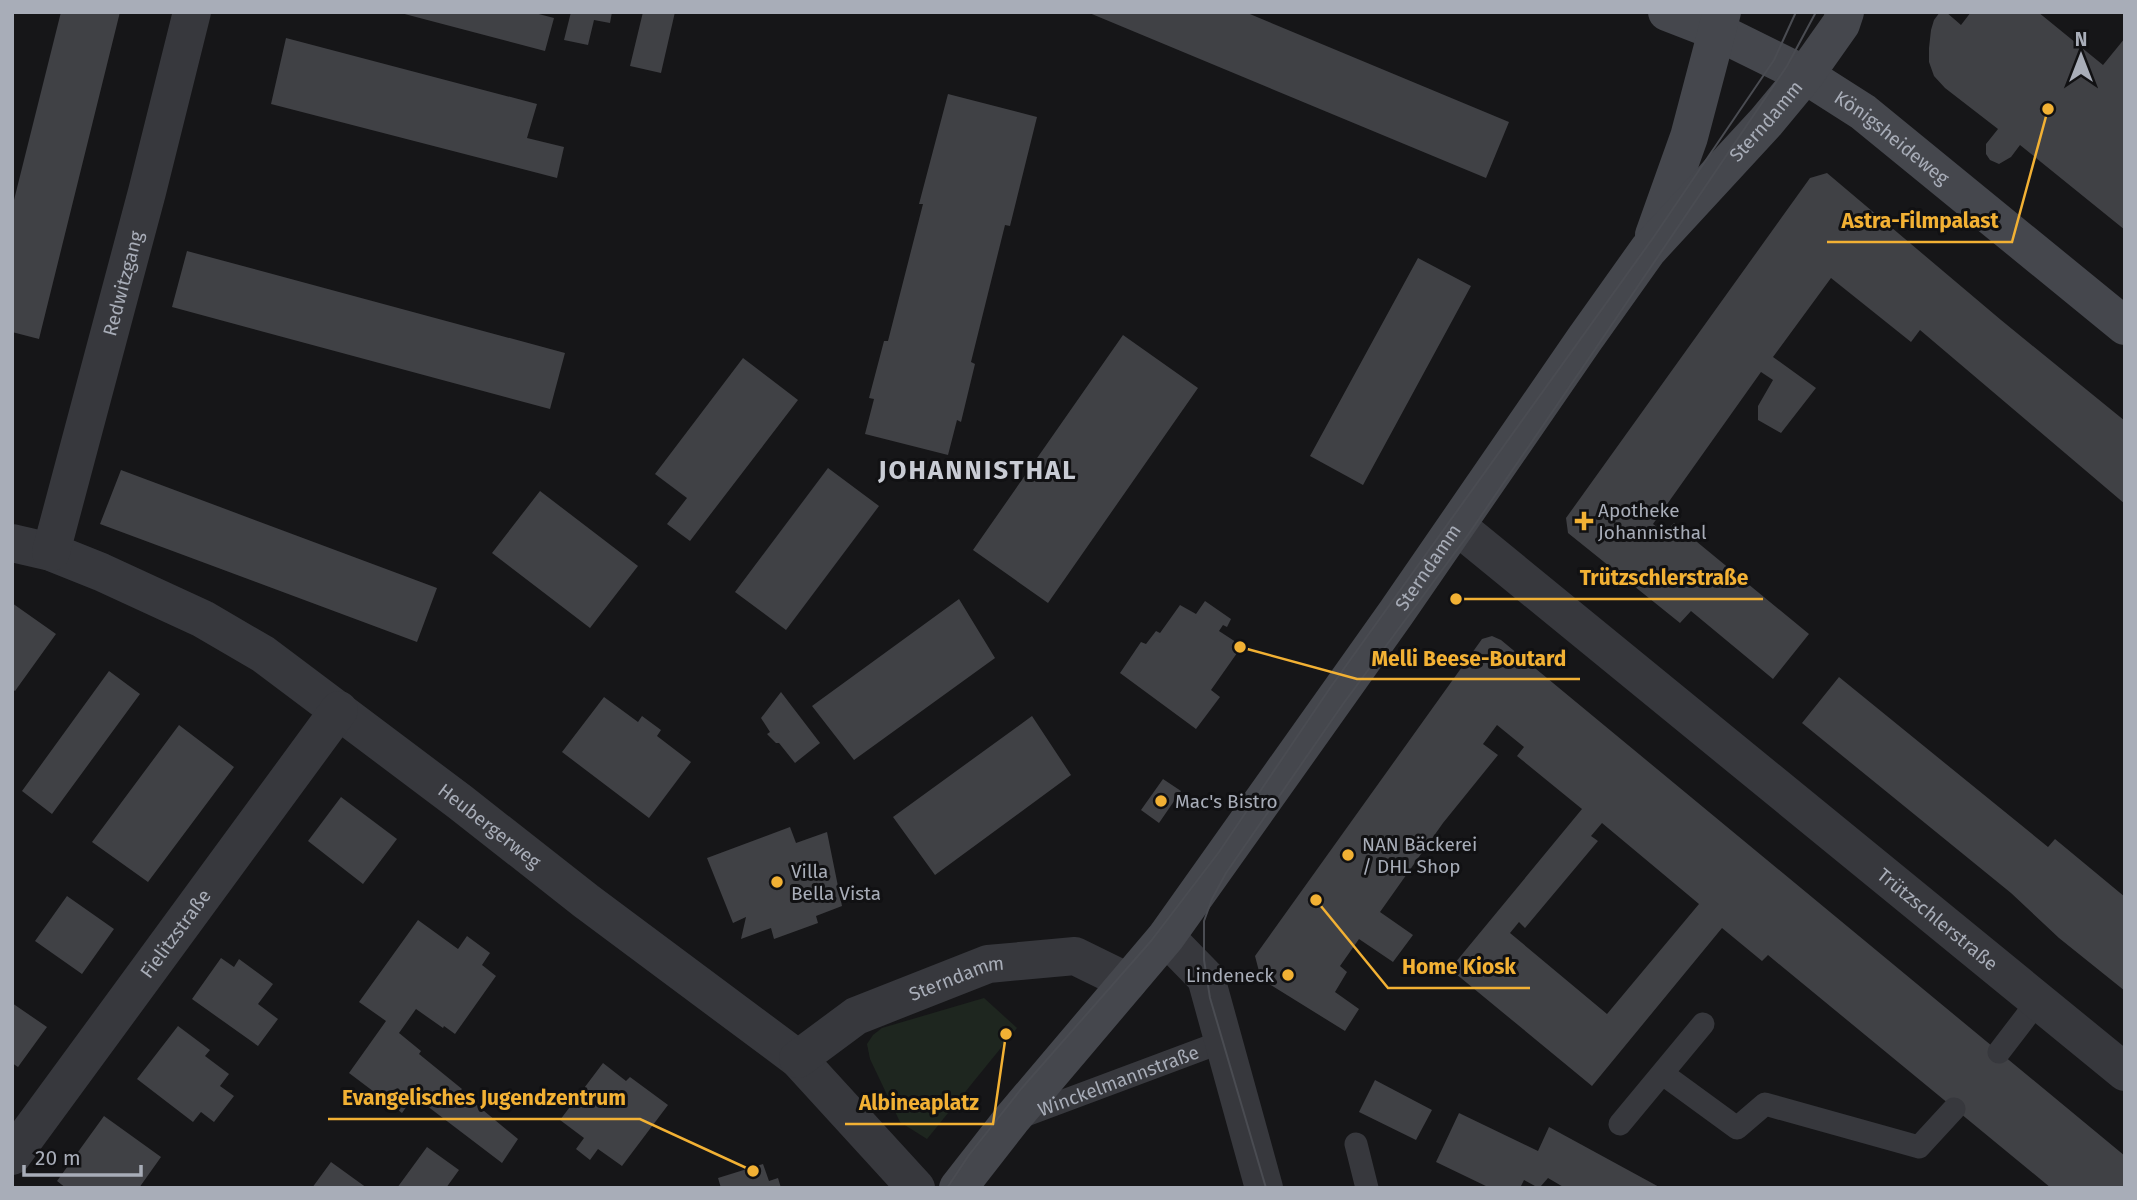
<svg xmlns="http://www.w3.org/2000/svg" width="2137" height="1200" viewBox="0 0 2137 1200" font-family="'Fira Sans',sans-serif">
<style>
.green{fill:#1e261f}
.building{fill:#404145;fill-rule:evenodd}
.lines{fill:none;stroke-linecap:round;stroke-linejoin:round}
.lane{stroke:#37383d;stroke-width:23}
.street{stroke:#37383d;stroke-width:38}
.secondary{stroke:#45474d;stroke-width:38}
.tram{stroke:#4a4c52;stroke-width:2}
.poi-dot{fill:#f2b134;stroke:#111113;stroke-width:2.5}
.labels{text-anchor:middle;dominant-baseline:central;stroke-width:6;stroke-linejoin:round;paint-order:stroke}
.street-label{font-size:19px;fill:#a8adb8;stroke:#111113}
.poi-label{font-size:19px;fill:#a8adb8;stroke:#111113;text-anchor:start}
.district-label{font-size:26px;font-weight:bold;letter-spacing:2px;fill:#c9ccd4;stroke:#111113}
.leader{fill:none;stroke:#f2b134;stroke-width:2.5}
.callout-dot{fill:#f2b134;stroke:#111113;stroke-width:2.5}
.callout-label{font-size:21px;text-anchor:middle;font-weight:bold;fill:#f2b134;stroke:#111113;stroke-width:6;stroke-linejoin:round;paint-order:stroke}
</style>
<rect width="100%" height="100%" fill="#161618"/>
<!-- green -->
<path class="green" d="M 984,998 L 1017,1028 L 927,1139 L 900,1122 L 870,1059 L 867,1044 L 873,1035 L 882,1028 Z"/>
<!-- building -->
<path class="building" d="M 61,12 L 120,12 L 39,339 L 12,332 L 12,208 Z
M 397,12 L 531,12 L 554,18 L 545,51 Z
M 571,12 L 612,12 L 610,23 L 594,20 L 588,45 L 564,40 Z
M 643,12 L 675,12 L 661,73 L 630,66 Z
M 1087,12 L 1245,12 L 1509,122 L 1486,178 Z
M 1940,12 L 1946,12 L 1961,25 L 1971,12 L 2038,12 L 2103,65 L 2125,38 L 2125,230 L 2020,145 L 2011,157 L 1999,164 L 1990,160 L 1986,154 L 1986,144 L 1998,129 L 1945,88 L 1934,76 L 1929,62 L 1929,48 L 1931,30 L 1934,20 Z
M 286,38 L 537,104 L 527,138 L 564,147 L 557,178 L 271,104 Z
M 948,94 L 1037,117 L 1010,226 L 1005,225 L 971,362 L 975,364 L 961,422 L 957,420 L 948,455 L 865,434 L 874,399 L 869,398 L 884,341 L 888,341 L 923,204 L 919,204 Z
M 1827,173 L 2001,320 L 2125,421 L 2125,504 L 1920,330 L 1911,342 L 1831,278 L 1773,357 L 1816,388 L 1781,433 L 1758,420 L 1758,406 L 1773,380 L 1761,372 L 1653,524 L 1664,533 L 1674,523 L 1809,634 L 1773,679 L 1691,611 L 1680,623 L 1568,533 L 1566,518 L 1810,178 Z
M 187,251 L 565,353 L 550,409 L 172,307 Z
M 1418,258 L 1471,286 L 1363,485 L 1310,456 Z
M 1123,335 L 1198,388 L 1048,603 L 973,550 Z
M 743,358 L 798,400 L 690,541 L 667,524 L 687,498 L 655,474 Z
M 828,468 L 879,506 L 786,630 L 735,592 Z
M 121,470 L 437,588 L 417,642 L 100,524 Z
M 540,491 L 638,566 L 590,628 L 492,553 Z
M 959,599 L 995,658 L 854,760 L 812,706 Z
M 1205,601 L 1231,619 L 1227,627 L 1223,625 L 1219,631 L 1242,646 L 1211,690 L 1220,697 L 1196,729 L 1120,673 L 1141,642 L 1146,644 L 1156,631 L 1160,633 L 1180,605 L 1196,614 Z
M 12,603 L 56,634 L 15,691 L 12,689 Z
M 1492,636 L 1501,640 L 2125,1156 L 2125,1188 L 2051,1188 L 1768,955 L 1762,961 L 1722,928 L 1592,1086 L 1450,969 L 1582,809 L 1517,756 L 1524,747 L 1497,725 L 1483,744 L 1498,755 L 1443,823 L 1380,912 L 1413,935 L 1393,962 L 1359,939 L 1340,966 L 1347,972 L 1335,992 L 1359,1009 L 1345,1031 L 1261,979 L 1255,956 L 1482,639 ZM 1602,823 L 1699,904 L 1607,1014 L 1510,933 L 1519,922 L 1525,928 L 1598,841 L 1591,836 Z
M 109,671 L 140,694 L 52,814 L 22,791 Z
M 1839,677 L 2048,847 L 2055,839 L 2125,897 L 2125,991 L 2059,938 L 2011,893 L 1802,723 Z
M 781,692 L 820,743 L 795,763 L 779,743 L 776,743 L 767,734 L 770,732 L 761,718 Z
M 604,697 L 638,722 L 642,716 L 661,730 L 657,736 L 691,762 L 649,818 L 562,752 Z
M 1032,716 L 1071,775 L 935,875 L 893,817 Z
M 179,725 L 234,767 L 148,882 L 92,842 Z
M 1163,779 L 1181,791 L 1159,823 L 1141,810 Z
M 341,797 L 397,839 L 363,884 L 308,841 Z
M 790,827 L 796,843 L 827,832 L 842,906 L 816,916 L 818,923 L 774,939 L 771,928 L 741,939 L 746,917 L 733,923 L 707,858 Z
M 67,896 L 114,929 L 82,974 L 35,941 Z
M 418,920 L 458,949 L 467,936 L 490,953 L 482,965 L 496,976 L 455,1034 L 444,1026 L 443,1028 L 416,1009 L 399,1033 L 421,1051 L 419,1054 L 462,1089 L 460,1091 L 518,1139 L 502,1163 L 414,1096 L 402,1113 L 349,1073 L 386,1021 L 359,1002 Z
M 221,958 L 234,967 L 239,959 L 273,984 L 258,1004 L 278,1019 L 258,1046 L 192,999 Z
M 12,1003 L 47,1027 L 18,1067 L 12,1063 Z
M 178,1026 L 210,1050 L 205,1056 L 229,1074 L 220,1086 L 234,1096 L 214,1122 L 201,1112 L 193,1122 L 137,1079 Z
M 603,1063 L 626,1081 L 630,1077 L 668,1105 L 622,1166 L 598,1149 L 590,1160 L 576,1149 L 584,1138 L 560,1120 Z
M 1375,1080 L 1432,1110 L 1416,1140 L 1359,1112 Z
M 1459,1113 L 1538,1151 L 1549,1127 L 1661,1188 L 1565,1188 L 1548,1178 L 1541,1186 L 1535,1186 L 1524,1180 L 1520,1188 L 1490,1188 L 1436,1162 Z
M 104,1116 L 161,1157 L 139,1188 L 66,1188 L 57,1181 Z
M 427,1147 L 459,1170 L 446,1188 L 397,1188 Z
M 331,1162 L 367,1188 L 312,1188 Z
M 763,1164 L 769,1181 L 778,1178 L 781,1188 L 721,1188 L 718,1178 Z"/>
<g class="lines">
<!-- lane -->
<g class="lane">
<path d="M 1999,1052 L 2038,1001"/>
<path d="M 1663,1074 L 1737,1128 L 1765,1104 L 1919,1147 L 1954,1109"/>
<path id="s1" d="M 1018,1118 L 1224,1041"/>
<path d="M 1620,1124 L 1703,1024"/>
<path d="M 1356,1144 L 1367,1188"/>
</g>
<!-- street -->
<g class="street">
<path id="s2" d="M 1457,526 L 2125,1072"/>
<path id="s3" d="M 12,543 L 51,552 L 101,572 L 203,619 L 263,654 L 460,802 L 586,901 L 798,1059 L 916,1188"/>
<path id="s4" d="M 51,552 L 147,192 L 192,12"/>
<path d="M 1166,937 L 1206,978 L 1264,1188"/>
<path id="s5" d="M 798,1059 L 856,1016 L 988,964 L 1075,956 L 1128,982"/>
<path id="s6" d="M 12,1156 L 339,710"/>
</g>
<!-- secondary -->
<g class="secondary">
<path id="s7" d="M 1667,12 L 1716,31 L 1805,75 L 1863,112 L 2125,326"/>
<path d="M 1654,235 L 1689,137 L 1722,12"/>
<path id="s8" d="M 958,1188 L 1011,1120 L 1166,937 L 1396,613 L 1584,340 L 1648,250 L 1766,122 L 1805,75 L 1841,24 L 1845,12"/>
</g>
<!-- tram -->
<path class="tram" d="M 947,1188 L 969,1155 L 1021,1089 L 1151,941 L 1219,852 L 1330,688 L 1653,238 L 1774,60 L 1796,12
M 1266,1188 L 1210,998 L 1204,960 L 1204,921 L 1212,899 L 1226,873 L 1343,704 L 1468,535 L 1596,348 L 1787,66 L 1816,12"/>
</g>
<!-- markers -->
<g class="poi-dot">
<path d="M1580.5 510.5h7v7h7v7h-7v7h-7v-7h-7v-7h7z"/>
<circle cx="1161" cy="801" r="7"/>
<circle cx="1348" cy="855" r="7"/>
<circle cx="777" cy="882" r="7"/>
<circle cx="1288" cy="975" r="7"/>
</g>
<g class="labels">
<!-- street labels -->
<g class="street-label">
<text stroke="none"><textPath href="#s8" startOffset="1340">Sterndamm</textPath></text>
<text stroke="none"><textPath href="#s7" startOffset="259">Königsheideweg</textPath></text>
<text stroke="none"><textPath href="#s4" startOffset="278">Redwitzgang</textPath></text>
<text stroke="none"><textPath href="#s8" startOffset="779">Sterndamm</textPath></text>
<text stroke="none"><textPath href="#s3" startOffset="560">Heubergerweg</textPath></text>
<text stroke="none"><textPath href="#s2" startOffset="621">Trützschlerstraße</textPath></text>
<text stroke="none"><textPath href="#s6" startOffset="276">Fielitzstraße</textPath></text>
<text stroke="none"><textPath href="#s5" startOffset="180">Sterndamm</textPath></text>
<text stroke="none"><textPath href="#s1" startOffset="107">Winckelmannstraße</textPath></text>
</g>
<!-- poi labels -->
<g class="poi-label">
<text x="1598" y="510">Apotheke<tspan x="1598" dy="22">Johannisthal</tspan></text>
<text x="1175" y="801">Mac's Bistro</text>
<text x="1362" y="844">NAN Bäckerei<tspan x="1362" dy="22">/ DHL Shop</tspan></text>
<text x="791" y="871">Villa<tspan x="791" dy="22">Bella Vista</tspan></text>
<text x="1274" y="975" text-anchor="end">Lindeneck</text>
</g>
<!-- district labels -->
<g class="district-label">
<text x="978" y="470">JOHANNISTHAL</text>
</g>
</g>
<!-- callouts -->
<path class="leader" d="M2048 109L2012 242H1827M1456 599L1566 599H1763M1240 647L1357 679H1580M1316 900L1388 988H1530M753 1171L640 1119H328M1006 1034L993 1124H845"/>
<g class="callout-dot">
<circle cx="2048" cy="109" r="7"/>
<circle cx="1456" cy="599" r="7"/>
<circle cx="1240" cy="647" r="7"/>
<circle cx="1316" cy="900" r="7"/>
<circle cx="753" cy="1171" r="7"/>
<circle cx="1006" cy="1034" r="7"/>
</g>
<g class="callout-label">
<text x="1920" y="228">Astra-Filmpalast</text>
<text x="1664" y="585">Trützschlerstraße</text>
<text x="1469" y="666">Melli Beese-Boutard</text>
<text x="1459" y="974">Home Kiosk</text>
<text x="484" y="1105">Evangelisches Jugendzentrum</text>
<text x="919" y="1110">Albineaplatz</text>
</g>
<!-- border -->
<rect width="2137" height="1200" fill="none" stroke="#a8adb8" stroke-width="28"/>
<!-- north arrow -->
<g transform="translate(2081 56)" stroke="#111113" stroke-width="5" paint-order="stroke">
<path d="M0-5L12 26L0 18L-12 26Z" fill="#a8adb8"/>
<text y="-10" font-size="19" font-weight="bold" text-anchor="middle" fill="#a8adb8">N</text>
</g>
<!-- scale -->
<path d="M24 1165v10h117v-10" fill="none" stroke="#a8adb8" stroke-width="3.5"/>
<text x="35" y="1165" font-size="21" fill="#a8adb8" stroke="#111113" stroke-width="5" paint-order="stroke">20 m</text>
</svg>
